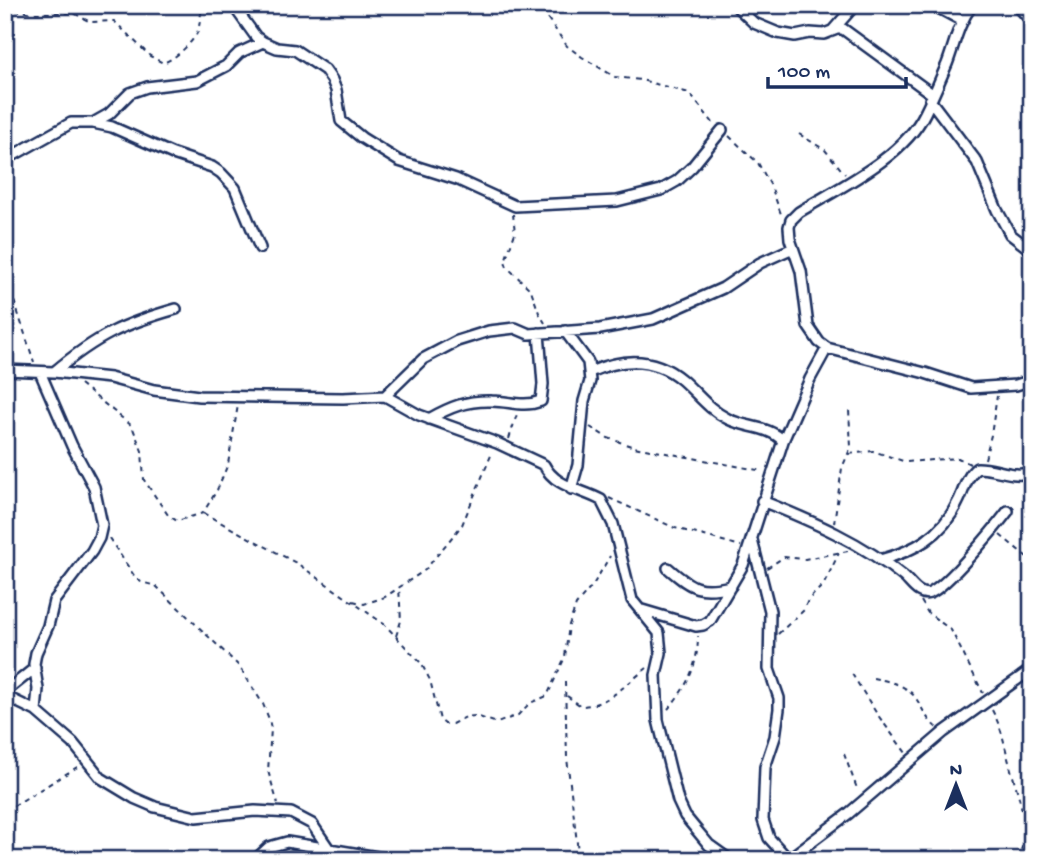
<svg xmlns="http://www.w3.org/2000/svg" width="1037" height="865" viewBox="0 0 1037 865" font-family="'Gochi Hand',sans-serif">
<style>
.lines{fill:none;stroke-linecap:round;stroke-linejoin:round}
.street-casing{stroke:#1b2f5e;stroke-width:14}
.path{stroke:#1b2f5e;stroke-width:2;stroke-dasharray:5 5;stroke-linecap:butt}
.street{stroke:#fff;stroke-width:9}
</style>
<rect width="100%" height="100%" fill="#fff"/>
<filter id="ink" filterUnits="userSpaceOnUse"><feTurbulence type="fractalNoise" baseFrequency=".0143" numOctaves="2"/><feDisplacementMap in="SourceGraphic" scale="14" xChannelSelector="R" yChannelSelector="G"/><feConvolveMatrix kernelMatrix="1 2 1 2 8 2 1 2 1" color-interpolation-filters="sRGB"/></filter>
<g filter="url(#ink)">
<g class="lines">
<!-- street casing -->
<g class="street-casing">
<path id="street" d="M 233,5 L 256,37 L 263,42 L 277,48 L 295,50 L 325,70 L 332,80 L 336,90 L 341,121 L 362,138 L 399,161 L 456,179 L 515,206 L 617,201 L 661,190 L 677,181 L 692,167 L 722,130
M 735,5 L 754,23 L 778,33 L 795,36 L 810,33 L 824,34 L 837,29 L 843,29 L 932,94
M 933,5 L 961,20
M 972,5 C 958,24 955,43 947,64 C 940,80 933,97 925,113 C 903,158 840,187 799,212 L 791,220 L 789,227 L 790,239 L 801,271 L 808,326 L 819,342 L 827,348 L 925,373 L 971,388 L 1016,385 L 1032,380
M 1017,5 L 1032,22
M 833,30 L 855,5
M 930,100 L 977,162 L 997,210 L 1010,234 L 1032,251
M 93,123 L 109,114 L 130,93 L 147,87 L 197,81 L 226,66 L 239,53 L 263,42
M 5,160 L 71,123 L 93,123 L 112,127 L 173,154 L 212,167 L 221,173 L 235,188 L 260,248
M 565,331 L 588,362 L 590,381 L 584,401 L 578,465 L 571,489
M 5,370 L 54,372 L 110,378 L 154,390 L 199,396 L 343,398 L 385,396 L 419,415 L 497,443 L 544,465 C 555,487 581,489 601,500 L 613,524 L 632,600 L 659,633 L 661,653 L 656,675 L 658,720 L 678,801 L 685,816 L 694,827 L 709,845 L 730,860
M 54,372 C 97,336 123,324 176,309
M 590,372 C 622,358 654,356 682,380 C 698,394 709,410 728,419 C 746,428 770,426 783,441
M 385,396 L 423,359 L 457,341 L 489,331 L 515,328 L 529,334 L 600,329 L 653,319 L 723,288 L 760,263 L 793,248
M 429,419 C 450,407 467,400 492,401 C 510,401 523,408 541,401 L 543,384 L 539,333
M 762,501 C 812,521 861,542 904,577 C 911,583 919,597 930,593 C 947,586 995,528 1008,511
M 752,540 L 770,611 L 769,669 L 779,698 L 779,709 L 775,737 L 765,767 L 763,820 L 769,838 L 788,859
M 880,560 C 914,551 942,536 958,502 C 964,491 966,476 977,468 C 994,467 1017,480 1032,471
M 668,568 C 692,589 700,593 731,586
M 642,610 L 696,626 L 703,625 L 710,621 L 743,565 L 783,441 L 810,379 L 827,348
M 5,692 L 35,668
M 5,696 L 36,711 L 73,743 L 101,778 L 134,798 L 155,807 L 196,817 L 255,811 L 291,813 L 312,824 L 329,849
M 36,711 L 38,689 L 34,664 L 36,653 L 48,626 L 54,601 L 92,551 L 99,538 L 102,525 L 94,487 L 72,446 L 40,372
M 255,860 L 269,847 L 287,842 L 396,860
M 787,860 L 848,814 L 944,732 L 1032,669"/>
</g>
<!-- path -->
<path class="path" d="M 533,5 L 546,16 L 567,46 L 582,57 L 615,77 L 641,80 L 689,93 L 714,124
M 5,9 L 35,13 L 74,13 L 90,22 L 114,21 L 150,56 L 163,63 C 175,59 191,44 197,33 C 201,24 199,14 204,5
M 799,134 L 825,150 L 845,174
M 729,136 L 758,163 L 771,186 L 782,217
M 513,214 L 515,233 L 505,261 L 507,267 L 531,290 L 539,313 L 545,323
M 5,273 L 34,362
M 80,384 L 132,426 L 142,451 L 144,480 L 168,515 L 177,521 L 203,513 L 217,490 L 228,464 L 238,405
M 590,427 L 608,438 L 634,447 L 763,471
M 509,439 L 517,414
M 849,454 L 873,451 L 906,462 L 958,458 L 970,464
M 985,459 L 991,435 L 997,396
M 609,498 L 675,528 L 741,546
M 203,513 L 298,564 L 384,624 L 421,663 L 430,680 L 440,720 L 445,724 L 452,724 L 466,717 L 476,716 L 497,723 L 518,715 L 530,703 L 547,696 L 565,657 L 569,625 L 576,605 L 593,585 L 610,556
M 834,523 L 842,468 L 851,447 L 849,410
M 1000,535 L 1032,561
M 109,538 L 135,577 L 141,582 L 156,586 L 239,666 L 263,704 L 269,719 L 271,729 L 268,771 L 278,804
M 767,568 L 784,557 L 805,559 L 848,551
M 353,601 L 364,604 L 385,597 L 425,570 L 462,525 L 492,453
M 921,601 L 928,613 L 951,630 L 983,693
M 778,634 L 804,610 L 808,600 L 824,584 L 839,553
M 396,636 L 401,621 L 399,587
M 852,674 L 877,714 L 906,753
M 873,678 C 889,681 908,685 917,700 C 924,711 927,720 937,728
M 565,682 L 567,758 L 579,860
M 567,696 L 581,706 C 608,706 627,683 647,668
M 668,709 C 687,687 698,666 698,636
M 992,710 C 1003,731 1003,740 1009,762 C 1015,787 1037,839 1014,860
M 844,754 L 858,791
M 5,811 L 79,766"/>
<!-- street -->
<use href="#street" class="street"/>
</g>
</g>
<!-- margin -->
<rect width="1037" height="865" fill="none" stroke="#fff" stroke-width="28"/>
<rect x="14" y="14" width="1009" height="837" fill="none" stroke="#1b2f5e" stroke-width="2.5" filter="url(#ink)"/>
<!-- north arrow -->
<g transform="translate(956 785)" stroke="#ffffff" stroke-width="5" paint-order="stroke">
<path d="M0-5L12 26L0 18L-12 26Z" fill="#1b2f5e"/>
<text y="-10" font-size="19" font-weight="bold" text-anchor="middle" fill="#1b2f5e">N</text>
</g>
<!-- scale -->
<path d="M768 77v10h138v-10" fill="none" stroke="#1b2f5e" stroke-width="3.5"/>
<text x="778" y="77" font-size="21" fill="#1b2f5e" stroke="#ffffff" stroke-width="5" paint-order="stroke">100 m</text>
</svg>
